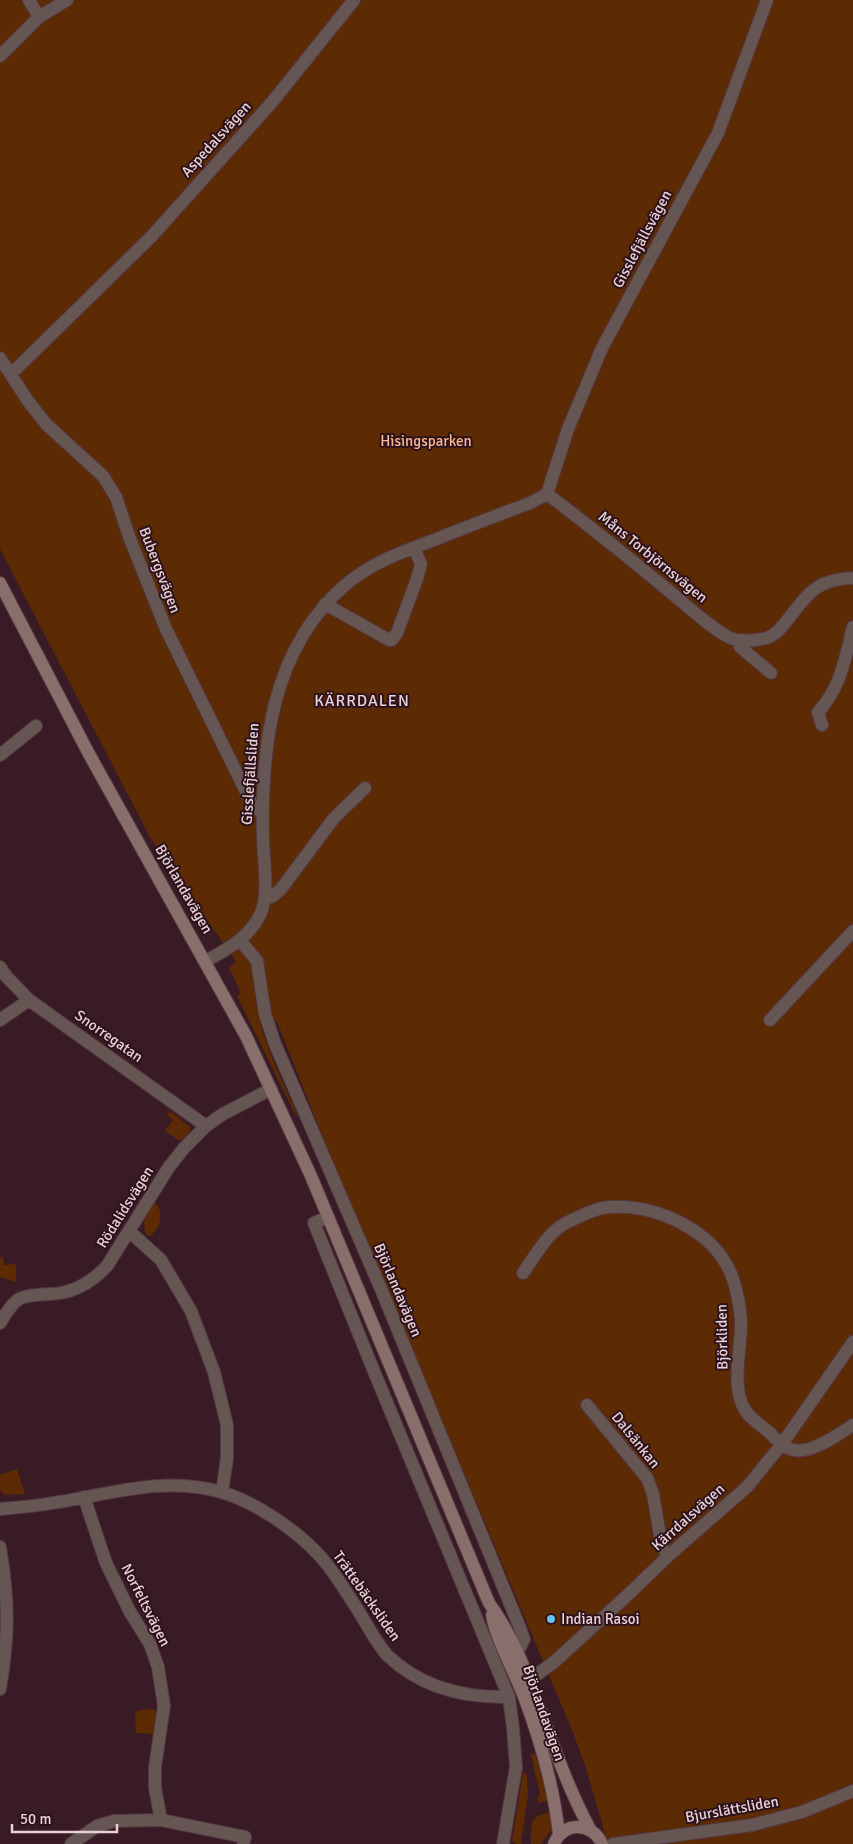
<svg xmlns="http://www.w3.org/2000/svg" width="853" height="1844" viewBox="0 0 853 1844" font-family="Signika,sans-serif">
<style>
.green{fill:#5c2a03}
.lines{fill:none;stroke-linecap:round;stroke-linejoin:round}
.street-casing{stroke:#553841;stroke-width:14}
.secondary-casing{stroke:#553841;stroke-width:14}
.street{stroke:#655553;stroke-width:12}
.secondary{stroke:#886f6c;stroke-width:12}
.poi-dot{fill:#65c5ef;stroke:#2e121b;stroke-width:2}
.labels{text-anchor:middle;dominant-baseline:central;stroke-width:4;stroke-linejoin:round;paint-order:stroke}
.street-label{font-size:15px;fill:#e6d2d7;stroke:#2e121b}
.park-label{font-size:15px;fill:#fcb88e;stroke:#2e121b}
.poi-label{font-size:15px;fill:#e6d2d7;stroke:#2e121b;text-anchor:start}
.neighbourhood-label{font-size:16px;letter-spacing:1px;fill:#e6d2d7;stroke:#2e121b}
</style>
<rect width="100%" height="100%" fill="#391b25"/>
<!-- green -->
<path class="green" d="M 0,0 L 853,0 L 853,1844 L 608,1844 L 586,1768 L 572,1730 L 324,1140 L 278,1024 L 255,992 C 258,1035 281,1077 298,1116 L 296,1116 L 237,996 L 241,993 L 229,968 L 236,962 L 150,837 L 0,549 Z
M 170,1111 L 190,1127 L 189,1133 L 180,1141 L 165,1131 L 173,1120 L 167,1115 Z
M 154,1202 C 166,1212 160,1229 149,1237 L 145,1232 L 144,1221 Z
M 0,1257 L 3,1257 L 4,1265 L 16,1264 L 16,1282 L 0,1277 Z
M 17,1469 L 25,1494 L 4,1495 L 0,1490 L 0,1475 Z
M 154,1709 L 157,1713 L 154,1734 L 136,1733 L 135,1715 L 138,1710 Z
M 531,1754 L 536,1754 L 551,1800 L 538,1803 L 537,1798 L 540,1795 Z
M 523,1772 L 527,1775 L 528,1795 L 521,1844 L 516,1844 L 512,1841 Z
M 551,1812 L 551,1830 L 541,1844 L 531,1844 C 532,1822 528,1817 551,1812 Z"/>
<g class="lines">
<!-- street casing -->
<g class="street-casing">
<path id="street" d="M 29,0 L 39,17
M 0,56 L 39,17 L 67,0
M 0,358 L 28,401 L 46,424 L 103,476 L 116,497 L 130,539 L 166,629 L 254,808 L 262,812
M 11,374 L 151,237 L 273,101 L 354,0
M 547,494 L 568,429 L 602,348 L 718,133 L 767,0
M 547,494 C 589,525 629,558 669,591 C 684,603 716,633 733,639 C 742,642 758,640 767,638 C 776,635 783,626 789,618 C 809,592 818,579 853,578
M 325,604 L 389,640 L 392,640 L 397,633 L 417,579 L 421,564 L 414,548
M 741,640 L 740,647 L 771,673
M 822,725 L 818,712 C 841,688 845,658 853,627
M 0,755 L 36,726
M 265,899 L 273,896 L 281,889 L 334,818 L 365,788
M 240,940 L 257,961 L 265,1014 L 275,1044 L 381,1289 L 518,1623 L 524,1639 L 517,1653
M 206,961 C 227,949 249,938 260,915 C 270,895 263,859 263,836 C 261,746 272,649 344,586 C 370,563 402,552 434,540 C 466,527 498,515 530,503 L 547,494
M 0,967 L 6,976 L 29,1000 L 206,1126
M 0,1020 L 29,1000
M 770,1020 L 853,931
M 328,1217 L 314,1223 L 373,1369 L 509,1697 L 513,1728 L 516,1767 L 503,1844
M 129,1231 L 161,1260 L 191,1311 L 214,1372 L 227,1425 L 227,1458 L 222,1492
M 523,1273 C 535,1256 546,1235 564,1224 C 576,1218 597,1207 610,1207 C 658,1204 717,1232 733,1279 C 737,1292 740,1307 741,1320 C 742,1348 730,1386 745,1410 C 750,1419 762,1426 770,1433 C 775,1438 781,1445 788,1448 C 807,1458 837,1435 853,1425
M 0,1323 C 5,1315 11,1304 19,1299 C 29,1294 39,1295 49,1294 C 72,1294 91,1283 107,1266 L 169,1167 L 184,1148 L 206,1126 L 223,1114 L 271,1089
M 587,1405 L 647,1478 L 653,1494 L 662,1547 L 668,1556
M 84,1497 L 106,1563 L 130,1612 L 150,1644 L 158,1667 L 164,1706 L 155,1767 L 155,1788 L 161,1820
M 0,1509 C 29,1507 58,1503 86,1497 C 132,1488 175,1479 221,1492 C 255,1502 295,1529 319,1555 C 333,1570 343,1587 354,1604 C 364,1619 376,1643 387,1655 C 420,1687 464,1698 509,1697
M 0,1547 C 9,1600 9,1636 0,1689
M 526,1689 L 529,1680 L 553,1663 L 632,1591 L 668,1556 L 747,1487 L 782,1444 L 853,1342
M 71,1844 L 97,1826 L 114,1821 L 161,1820 L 245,1837 L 243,1844
M 613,1844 L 752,1825 L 802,1812 L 853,1791"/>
</g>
<!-- secondary casing -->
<g class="secondary-casing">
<path id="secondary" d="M 0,583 L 89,754 L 246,1036 L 311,1176 L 489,1603 C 523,1650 538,1707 559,1760 C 568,1784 578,1807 590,1829
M 492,1615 C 496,1639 514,1671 523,1694 C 540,1739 554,1787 559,1835
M 554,1844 C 563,1821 593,1822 602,1844"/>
</g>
<!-- street -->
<use href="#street" class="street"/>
<!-- secondary -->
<use href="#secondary" class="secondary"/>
</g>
<!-- markers -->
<circle class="poi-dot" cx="551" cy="1619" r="5"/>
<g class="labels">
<!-- street labels -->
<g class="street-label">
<text transform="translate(216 139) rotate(-48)">Aspedalsvägen</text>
<text transform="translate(642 239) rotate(-62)">Gisslefjällsvägen</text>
<text transform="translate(653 557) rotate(39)">Måns Torbjörnsvägen</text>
<text transform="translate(160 570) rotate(69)">Bubergsvägen</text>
<text transform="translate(250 774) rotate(-86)">Gisslefjällsliden</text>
<text transform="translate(184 889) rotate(60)">Björlandavägen</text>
<text transform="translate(109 1036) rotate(35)">Snorregatan</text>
<text transform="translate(125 1207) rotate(-58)">Rödalidsvägen</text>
<text transform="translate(398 1290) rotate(67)">Björlandavägen</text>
<text transform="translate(722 1337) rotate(-91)">Björkliden</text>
<text transform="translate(636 1440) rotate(51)">Dalsänkan</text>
<text transform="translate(688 1517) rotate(-42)">Kärrdalsvägen</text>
<text transform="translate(367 1596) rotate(55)">Trättebäcksliden</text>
<text transform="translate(146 1605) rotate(63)">Norfeltsvägen</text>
<text transform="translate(544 1713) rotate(71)">Björlandavägen</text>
<text transform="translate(732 1809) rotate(-10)">Bjurslättsliden</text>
</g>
<!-- park labels -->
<g class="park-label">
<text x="426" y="441">Hisingsparken</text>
</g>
<!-- poi labels -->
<g class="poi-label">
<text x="561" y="1619">Indian Rasoi</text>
</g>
<!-- neighbourhood labels -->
<g class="neighbourhood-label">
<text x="362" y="701">KÄRRDALEN</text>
</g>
</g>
<!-- scale -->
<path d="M12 1824v8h105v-8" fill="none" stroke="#e6d2d7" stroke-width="2.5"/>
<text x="20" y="1824" font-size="15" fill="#e6d2d7" stroke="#2e121b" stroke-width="4" paint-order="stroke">50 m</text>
</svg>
